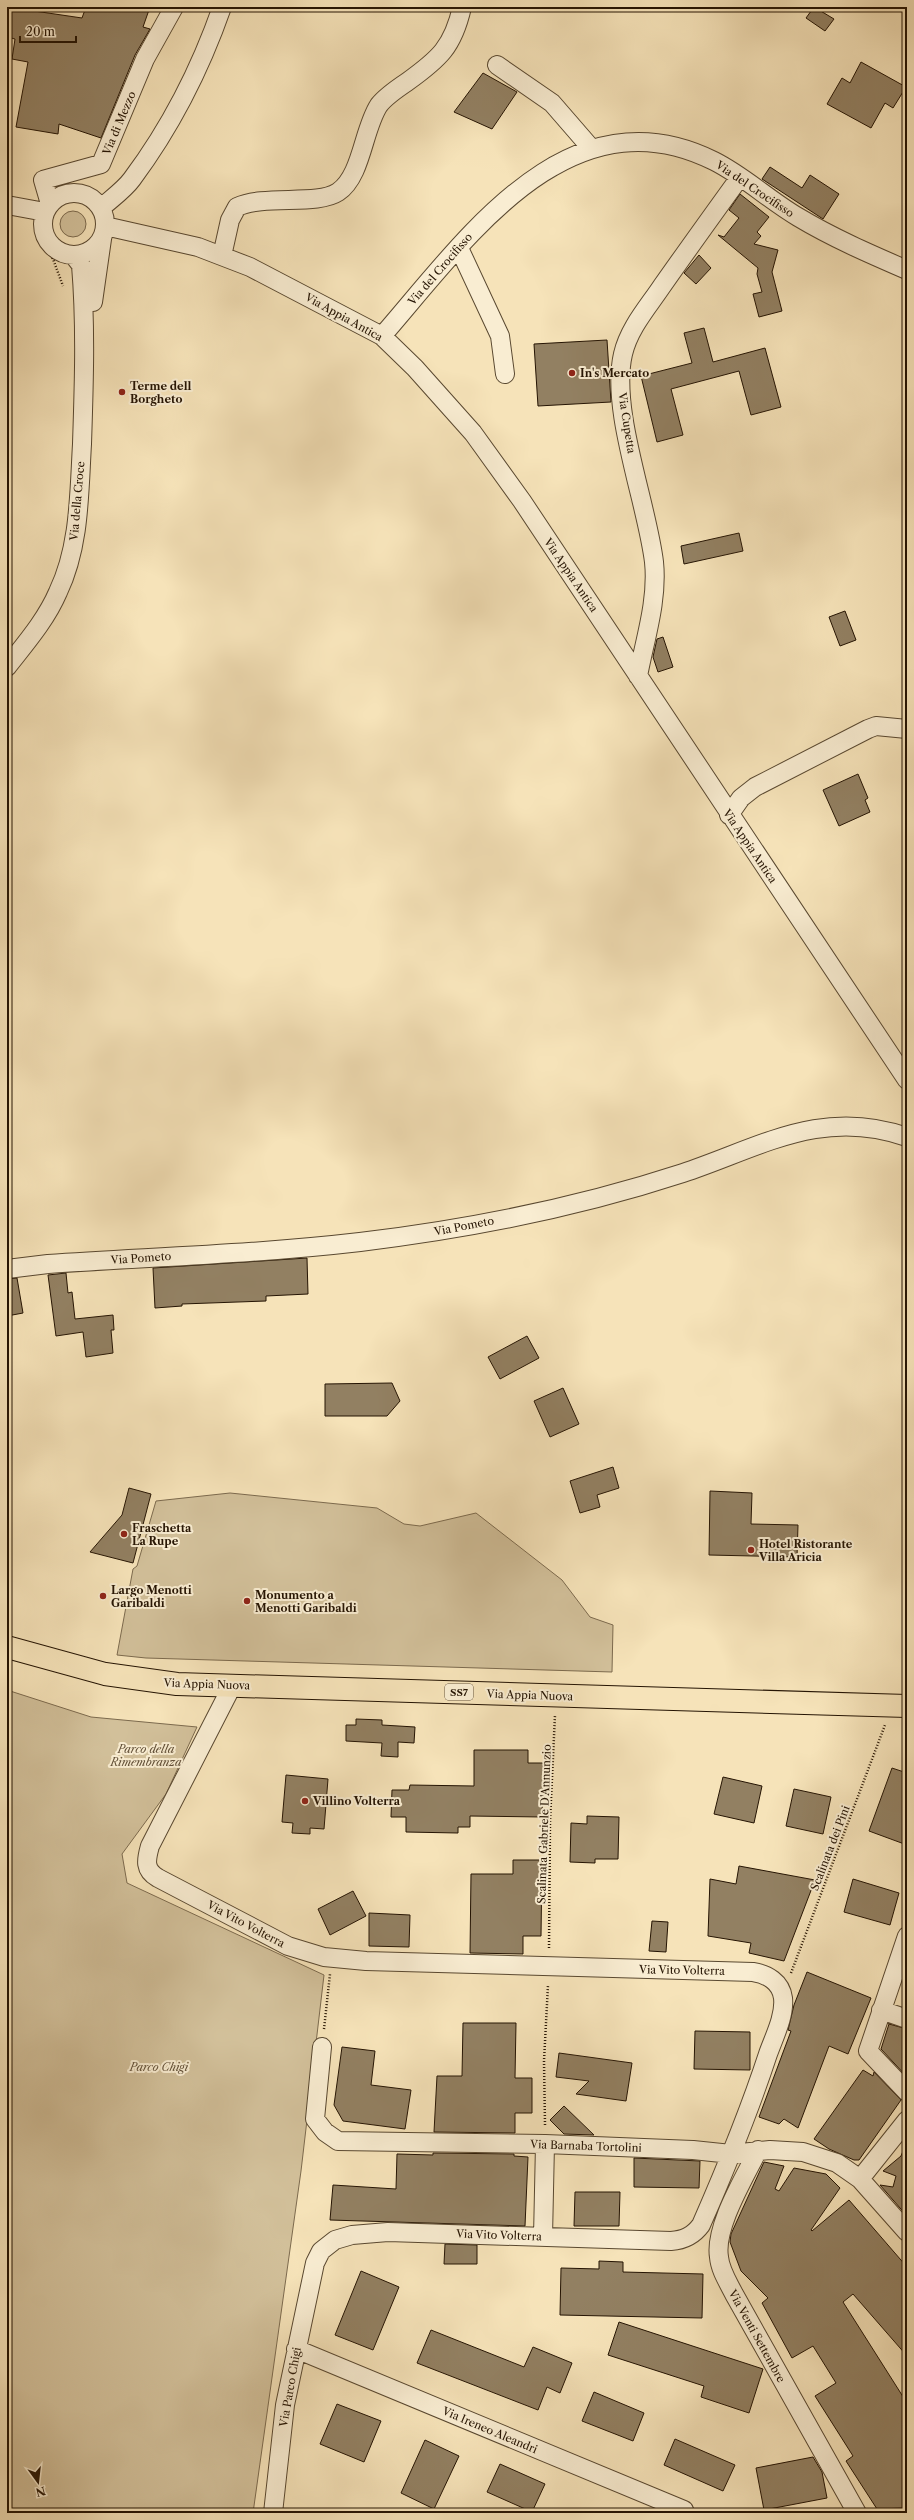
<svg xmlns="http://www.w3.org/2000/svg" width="914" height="2520" viewBox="0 0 914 2520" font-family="'Libre Caslon Text',serif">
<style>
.green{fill:#d2c09a;stroke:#7c6a4e}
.building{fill:#928062;stroke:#251403}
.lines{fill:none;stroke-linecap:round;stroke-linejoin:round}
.minor-casing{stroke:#594830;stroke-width:20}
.major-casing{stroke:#251403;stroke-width:24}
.path{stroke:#251403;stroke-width:2.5;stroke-dasharray:1 2;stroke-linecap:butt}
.minor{stroke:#f9edd2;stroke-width:18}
.major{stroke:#f6e3b9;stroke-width:22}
.poi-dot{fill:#8f2418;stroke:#f9edd2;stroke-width:1.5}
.labels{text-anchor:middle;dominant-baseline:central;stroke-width:4;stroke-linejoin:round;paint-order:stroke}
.shield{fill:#f9edd2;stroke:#655541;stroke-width:1}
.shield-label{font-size:10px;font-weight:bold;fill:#251403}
.street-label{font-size:11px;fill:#251403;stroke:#f9edd2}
.poi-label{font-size:11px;font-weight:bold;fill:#251403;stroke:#f9edd2;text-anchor:start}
.park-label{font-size:11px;font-style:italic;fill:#625038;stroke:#f9edd2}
</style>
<rect width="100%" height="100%" fill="#f6e3b9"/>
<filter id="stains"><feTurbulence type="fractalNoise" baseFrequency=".005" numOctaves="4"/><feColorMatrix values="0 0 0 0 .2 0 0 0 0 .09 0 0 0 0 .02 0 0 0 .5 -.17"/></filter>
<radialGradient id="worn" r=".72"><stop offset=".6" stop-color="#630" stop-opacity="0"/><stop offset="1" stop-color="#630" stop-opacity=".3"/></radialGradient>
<!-- green -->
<path class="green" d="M60 224a13 13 0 1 1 26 0a13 13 0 1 1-26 0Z
M 230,1493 L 377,1508 L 404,1524 L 420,1526 L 476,1513 L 562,1580 L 590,1617 L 613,1625 L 612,1672 L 146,1658 L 117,1655 L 133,1569 L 137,1566 L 156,1501 Z
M 7,1690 L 91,1717 L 197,1727 L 166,1794 L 122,1854 L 127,1883 L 324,1975 L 301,2171 L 253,2513 L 7,2513 Z"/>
<!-- building -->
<path class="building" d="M 7,7 L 82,18 L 86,7 L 150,7 L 143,27 L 150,29 L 135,55 L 101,138 L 59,124 L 58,134 L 16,127 L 28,62 L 12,59 L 15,39 L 7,37 Z
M 814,7 L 834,19 L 825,31 L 806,18 Z
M 861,62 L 906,87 L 893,108 L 885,103 L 871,128 L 827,104 L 842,78 L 850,83 Z
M 483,73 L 517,92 L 492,129 L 454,112 Z
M 770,167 L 802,188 L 810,175 L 839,194 L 823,219 L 762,179 Z
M 740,194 L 769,217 L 757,232 L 761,236 L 754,244 L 778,250 L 772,272 L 782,311 L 759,317 L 753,294 L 762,292 L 757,274 L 758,268 L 718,235 L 724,237 L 739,218 L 729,210 Z
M 699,255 L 711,268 L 696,284 L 684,273 Z
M 704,328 L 713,362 L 765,348 L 781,407 L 751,415 L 739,371 L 671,389 L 683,435 L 657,442 L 641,376 L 692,363 L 684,333 Z
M 607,340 L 611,402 L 538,406 L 534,344 Z
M 739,533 L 743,551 L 684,564 L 681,546 Z
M 845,611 L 856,640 L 840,646 L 829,617 Z
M 663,637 L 673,667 L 658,672 L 653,657 L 657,639 Z
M 858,774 L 868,798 L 865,800 L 870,812 L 839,826 L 823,790 Z
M 307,1258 L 308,1294 L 266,1296 L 266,1301 L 182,1304 L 182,1306 L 155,1308 L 153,1268 Z
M 66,1273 L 68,1293 L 72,1292 L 75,1319 L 113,1315 L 114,1330 L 111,1330 L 113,1353 L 86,1357 L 83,1332 L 56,1336 L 48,1275 Z
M 17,1278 L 23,1313 L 7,1316 L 7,1279 Z
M 527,1336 L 539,1358 L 500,1379 L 488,1357 Z
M 392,1383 L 400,1401 L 387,1416 L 325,1416 L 325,1384 Z
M 563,1388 L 579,1424 L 550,1437 L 534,1401 Z
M 613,1467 L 619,1488 L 597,1495 L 600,1507 L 580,1513 L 570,1481 Z
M 129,1488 L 151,1494 L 133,1563 L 90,1552 L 122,1515 Z
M 710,1491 L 752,1493 L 751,1524 L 798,1525 L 797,1557 L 709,1555 Z
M 356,1719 L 382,1720 L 382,1725 L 415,1727 L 414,1743 L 398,1742 L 398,1757 L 381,1756 L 382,1743 L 346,1741 L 346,1725 L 356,1725 Z
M 474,1750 L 528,1750 L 528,1763 L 543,1763 L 542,1817 L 470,1816 L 470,1827 L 458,1827 L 458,1833 L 406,1832 L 406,1817 L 391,1817 L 392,1790 L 409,1790 L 410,1785 L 474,1786 Z
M 892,1768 L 907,1773 L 907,1845 L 869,1831 Z
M 286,1775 L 328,1779 L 324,1829 L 310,1828 L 310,1834 L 292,1833 L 293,1823 L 282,1822 Z
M 723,1777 L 762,1786 L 754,1823 L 714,1814 Z
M 794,1789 L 831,1797 L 823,1834 L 786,1826 Z
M 587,1816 L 619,1817 L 618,1859 L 595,1859 L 595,1863 L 570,1862 L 571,1823 L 587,1824 Z
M 513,1860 L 542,1860 L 541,1936 L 523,1936 L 523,1954 L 470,1953 L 471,1874 L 513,1874 Z
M 739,1866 L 815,1880 L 784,1961 L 749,1953 L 751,1943 L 708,1936 L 710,1879 L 736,1884 Z
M 853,1879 L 899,1893 L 890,1925 L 844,1912 Z
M 353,1891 L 366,1916 L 330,1935 L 318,1909 Z
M 369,1913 L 410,1915 L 409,1947 L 369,1946 Z
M 652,1921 L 668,1922 L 666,1952 L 649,1951 Z
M 807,1972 L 871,1998 L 848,2054 L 829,2046 L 798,2128 L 784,2119 L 779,2124 L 759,2117 L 791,2031 L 788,2030 L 794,2005 Z
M 463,2023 L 516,2023 L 515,2078 L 532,2078 L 532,2113 L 515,2113 L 515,2133 L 434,2132 L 437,2076 L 462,2076 Z
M 889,2024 L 907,2029 L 907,2077 L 881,2049 Z
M 695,2031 L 750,2032 L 750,2070 L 694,2069 Z
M 342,2047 L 375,2051 L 371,2085 L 411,2090 L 405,2129 L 343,2121 L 334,2105 Z
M 559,2053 L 632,2063 L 626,2101 L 576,2094 L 589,2081 L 556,2077 Z
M 863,2070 L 873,2076 L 874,2072 L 901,2100 L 859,2160 L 854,2160 L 829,2149 L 814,2139 Z
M 564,2106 L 594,2135 L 564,2134 L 550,2120 Z
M 903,2151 L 907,2151 L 907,2216 L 880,2185 L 893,2187 L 896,2176 L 883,2171 L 901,2156 Z
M 433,2153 L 514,2154 L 514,2156 L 528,2157 L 525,2226 L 330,2220 L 333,2185 L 396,2189 L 397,2154 L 433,2155 Z
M 634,2158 L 700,2161 L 699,2188 L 634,2187 Z
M 764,2162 L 784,2166 L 775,2189 L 779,2191 L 794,2168 L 826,2174 L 840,2188 L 811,2230 L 812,2231 L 849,2200 L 907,2267 L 907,2356 L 853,2294 L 843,2302 L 907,2403 L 907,2508 L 877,2509 L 846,2461 L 853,2456 L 815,2396 L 836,2383 L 813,2346 L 792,2358 L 762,2303 L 768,2298 L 741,2271 L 730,2242 L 731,2234 Z
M 575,2192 L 620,2192 L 619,2226 L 574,2226 Z
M 445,2244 L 477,2245 L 477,2264 L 444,2264 Z
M 599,2261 L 623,2262 L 623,2272 L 703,2274 L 702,2318 L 560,2315 L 561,2268 L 599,2269 Z
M 361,2271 L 399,2287 L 373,2350 L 335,2335 Z
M 619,2322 L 763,2369 L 749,2413 L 701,2397 L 704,2386 L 608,2355 Z
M 431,2330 L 524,2367 L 533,2347 L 572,2363 L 560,2393 L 547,2387 L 538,2410 L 417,2363 Z
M 594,2392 L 644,2413 L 633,2441 L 582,2421 Z
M 337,2404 L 381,2421 L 364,2462 L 320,2444 Z
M 675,2439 L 735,2465 L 723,2491 L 664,2465 Z
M 425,2440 L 459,2456 L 434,2509 L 401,2493 Z
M 813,2457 L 822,2472 L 827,2498 L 764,2510 L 756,2468 Z
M 500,2464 L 545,2484 L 532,2512 L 487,2492 Z"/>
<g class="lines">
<!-- minor casing -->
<g class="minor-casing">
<path id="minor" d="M 497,65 L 552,103 L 591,148
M43 224a31 31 0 1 1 62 0a31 31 0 1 1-62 0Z
M 50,204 L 43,180 L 101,164 L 145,59 L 174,7
M 7,205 L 45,212
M 101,208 C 111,199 124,190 132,179 C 170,128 201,67 222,7
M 105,226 L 198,247 L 250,267 L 382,336 L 415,368 L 473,433 L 522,501 L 907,1080
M 459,248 L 500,336 L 505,374
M 222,256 L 230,220 L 237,207 C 265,194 317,206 338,192 C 362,176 363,129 379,105 C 386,96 398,88 407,82 C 439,59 453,47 462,7
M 93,302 L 102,239
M 382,336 C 465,241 568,88 714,161 C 744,176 769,200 798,217 C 833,238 870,254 907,270
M 7,667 C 25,644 46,620 58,592 C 80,546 79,494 82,444 C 84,384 86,325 81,265 L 74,256
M 638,676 C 645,639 658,600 654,562 C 647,503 610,410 623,354 C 629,328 648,307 662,286 C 688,249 714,213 740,177
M 729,815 L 741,798 L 755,787 L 868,729 L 876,726 L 907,729
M 7,1269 L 48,1264 C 152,1257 257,1254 360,1242 C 469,1229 579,1207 683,1173 C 761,1147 822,1107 907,1137
M 232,1686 L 150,1846 C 146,1860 144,1870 158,1878 L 288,1946 L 324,1957 L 366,1961 L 753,1972 C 767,1974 781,1982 783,1998 C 785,2016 774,2037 768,2054 C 749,2112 726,2168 701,2225 C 693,2236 684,2240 671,2241 L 388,2232 L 352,2235 L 335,2240 L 321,2251 L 315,2263 L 285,2405 L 273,2513
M 907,1936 L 868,2051 L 907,2092
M 881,2010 L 907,2019
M 322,2047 L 315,2119 L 325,2132 L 338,2141 L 545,2144 L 693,2150 L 731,2154 L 770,2150 L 803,2152 L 837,2163 L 860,2179 L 907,2232
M 758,2150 C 745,2177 714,2227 719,2257 C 720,2270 728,2282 734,2294 L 857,2513
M 860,2179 L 907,2120
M 543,2237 L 545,2144
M 296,2349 L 684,2510 L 685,2513"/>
</g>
<!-- major casing -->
<g class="major-casing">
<path id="major" d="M 7,1647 L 105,1674 L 177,1684 L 907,1706"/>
</g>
<!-- path -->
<path class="path" d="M 36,229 L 53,259 L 63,286
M 549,1948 L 550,1821 L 555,1715
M 791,1973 L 885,1725
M 324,2029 L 330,1974
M 545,2125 L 544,2061 L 548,1985"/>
<!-- minor -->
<use href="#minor" class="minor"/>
<!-- major -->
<use href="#major" class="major"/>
</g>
<!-- markers -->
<g class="poi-dot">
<circle cx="572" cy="373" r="4"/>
<circle cx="122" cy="392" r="4"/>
<circle cx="124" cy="1534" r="4"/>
<circle cx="751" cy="1550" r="4"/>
<circle cx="103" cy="1596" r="4"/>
<circle cx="247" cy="1601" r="4"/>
<circle cx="305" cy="1801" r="4"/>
</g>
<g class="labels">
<!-- shield labels -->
<rect class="shield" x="445" y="1684" width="28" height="16" rx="3"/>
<g class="shield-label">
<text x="459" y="1692">SS7</text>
</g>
<!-- street labels -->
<g class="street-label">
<text transform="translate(119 123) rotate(-67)">Via di Mezzo</text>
<text transform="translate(755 189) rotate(34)">Via del Crocifisso</text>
<text transform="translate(440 269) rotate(-49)">Via del Crocifisso</text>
<text transform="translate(344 317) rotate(29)">Via Appia Antica</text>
<text transform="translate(627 423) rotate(81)">Via Cupetta</text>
<text transform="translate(77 501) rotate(-85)">Via della Croce</text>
<text transform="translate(571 575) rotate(56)">Via Appia Antica</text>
<text transform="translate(750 846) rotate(56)">Via Appia Antica</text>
<text transform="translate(464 1226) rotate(-11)">Via Pometo</text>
<text transform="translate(141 1258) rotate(-4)">Via Pometo</text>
<text transform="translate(207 1684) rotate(2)">Via Appia Nuova</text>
<text transform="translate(530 1695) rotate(2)">Via Appia Nuova</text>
<text transform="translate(544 1824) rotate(-88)">Scalinata Gabriele D'Annunzio</text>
<text transform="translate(830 1848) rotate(-69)">Scalinata dei Pini</text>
<text transform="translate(246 1924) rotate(28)">Via Vito Volterra</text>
<text transform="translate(682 1970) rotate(1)">Via Vito Volterra</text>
<text transform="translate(586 2146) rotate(2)">Via Barnaba Tortolini</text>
<text transform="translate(499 2235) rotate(2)">Via Vito Volterra</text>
<text transform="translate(757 2336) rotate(61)">Via Venti Settembre</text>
<text transform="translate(290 2387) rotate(-80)">Via Parco Chigi</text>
<text transform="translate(490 2430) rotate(23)">Via Ireneo Aleandri</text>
</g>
<!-- poi labels -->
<g class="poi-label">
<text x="580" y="373">In's Mercato</text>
<text x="130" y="386">Terme dell<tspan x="130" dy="13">Borgheto</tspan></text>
<text x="132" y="1528">Fraschetta<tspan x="132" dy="13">La Rupe</tspan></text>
<text x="759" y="1544">Hotel Ristorante<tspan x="759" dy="13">Villa Aricia</tspan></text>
<text x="111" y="1590">Largo Menotti<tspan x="111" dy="13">Garibaldi</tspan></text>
<text x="255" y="1595">Monumento a<tspan x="255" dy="13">Menotti Garibaldi</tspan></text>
<text x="313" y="1801">Villino Volterra</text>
</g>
<!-- park labels -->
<g class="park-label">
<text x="146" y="1749">Parco della<tspan x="146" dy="13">Rimembranza</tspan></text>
<text x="159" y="2067">Parco Chigi</text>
</g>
</g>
<!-- margin -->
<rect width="914" height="2520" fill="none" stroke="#f6e3b9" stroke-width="24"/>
<rect x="8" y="8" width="898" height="2504" fill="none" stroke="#251403" stroke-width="2"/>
<rect x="12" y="12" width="890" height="2496" fill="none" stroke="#251403"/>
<!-- north arrow -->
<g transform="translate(38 2482) rotate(165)" stroke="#f9edd2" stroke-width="3" paint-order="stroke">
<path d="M0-3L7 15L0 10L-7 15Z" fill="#251403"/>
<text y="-6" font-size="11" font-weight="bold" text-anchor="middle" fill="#251403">N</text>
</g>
<!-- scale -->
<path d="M20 36v6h56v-6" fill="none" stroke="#251403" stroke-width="2"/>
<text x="26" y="36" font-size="12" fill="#251403" stroke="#f9edd2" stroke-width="3" paint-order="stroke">20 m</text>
<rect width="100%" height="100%" filter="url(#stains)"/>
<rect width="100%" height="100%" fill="url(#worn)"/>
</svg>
